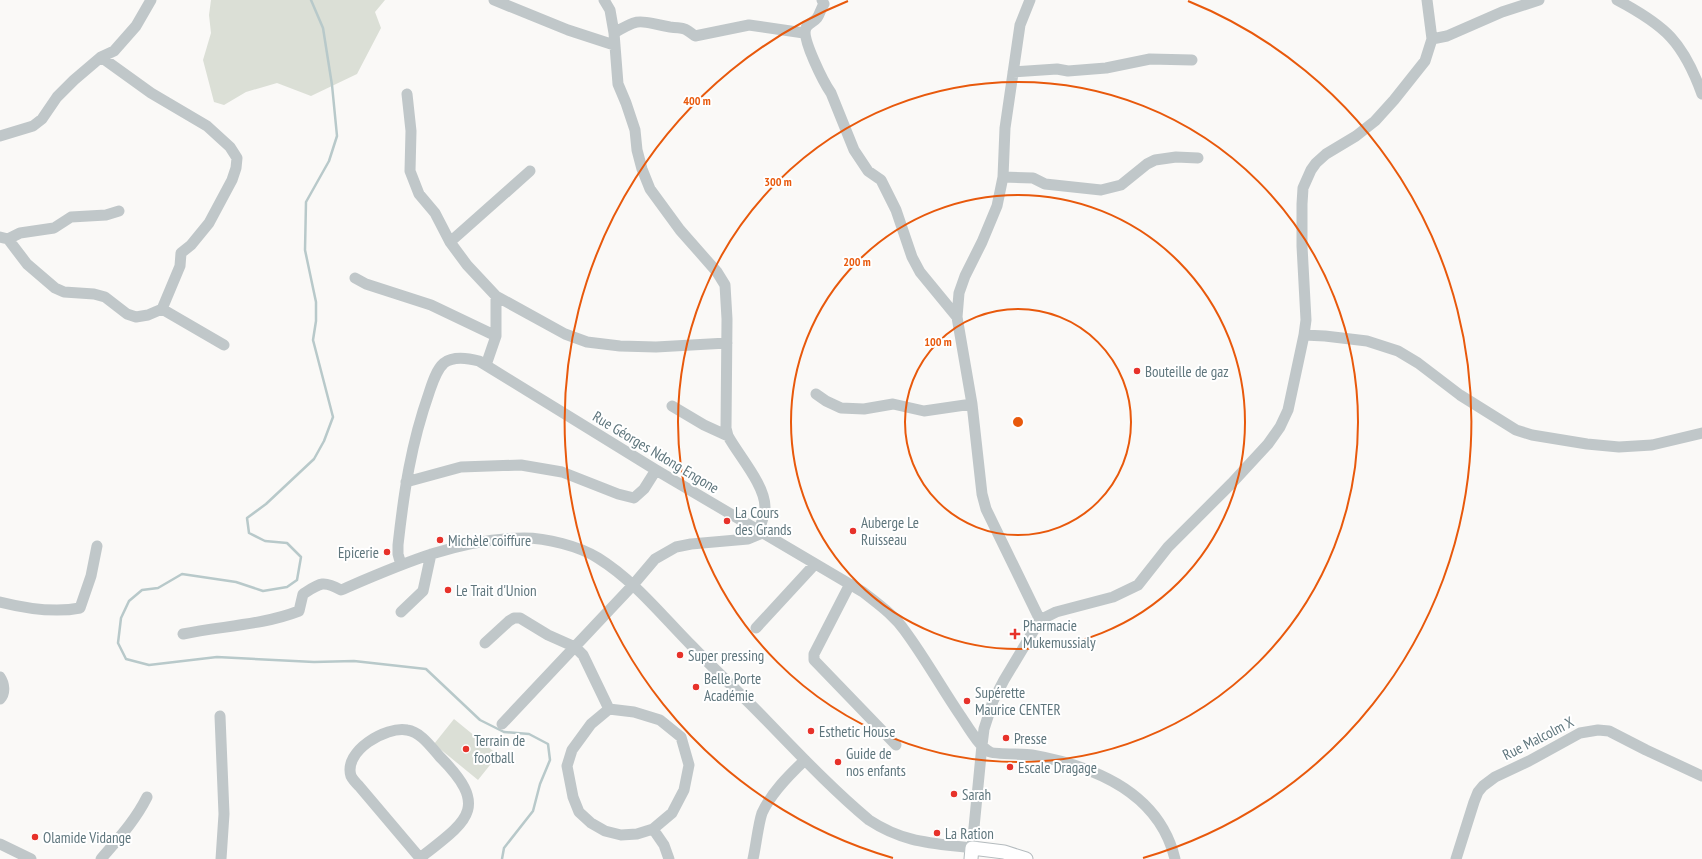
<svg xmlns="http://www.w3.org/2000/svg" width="1702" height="859" viewBox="0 0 1702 859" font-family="'PT Sans Narrow',sans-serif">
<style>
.green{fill:#dbdfd6}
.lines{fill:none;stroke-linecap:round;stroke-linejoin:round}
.stream{stroke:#b8c9ca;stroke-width:2.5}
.major-casing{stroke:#b4bbbe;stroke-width:15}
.minor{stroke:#c0c7c9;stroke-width:11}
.major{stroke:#fff;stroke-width:13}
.ring{fill:none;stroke:#e8590c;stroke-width:2}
.poi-dot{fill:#e7322a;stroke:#fff;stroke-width:1.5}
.labels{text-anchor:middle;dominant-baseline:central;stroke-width:4;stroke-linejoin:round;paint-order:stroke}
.poi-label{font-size:15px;fill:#5f767d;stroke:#fff;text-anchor:start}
.street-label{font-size:15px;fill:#5f767d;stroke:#fff}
.centre{fill:#e8590c;stroke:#fff;stroke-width:2}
.ring-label{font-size:12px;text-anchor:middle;font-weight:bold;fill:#e8590c;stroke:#fff;stroke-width:4;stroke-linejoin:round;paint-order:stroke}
</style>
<rect width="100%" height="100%" fill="#faf9f7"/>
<!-- green -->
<path class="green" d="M 211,0 L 385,0 L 375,12 L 381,28 L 357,74 L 311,96 L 277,83 L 246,92 L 224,105 L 214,102 L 203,60 L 211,33 L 209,15 Z
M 454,719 L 498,755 L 478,780 L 434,744 Z"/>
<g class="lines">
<!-- stream -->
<path class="stream" d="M 311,0 L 323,28 L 332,85 L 337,136 L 329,161 L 306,202 L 305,250 L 316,302 L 316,321 L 313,340 L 333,417 L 324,441 L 314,459 L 266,504 L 247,518 L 249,533 L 265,541 L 287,543 L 301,557 L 297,580 L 287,587 L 263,591 L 236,582 L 182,574 L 158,588 L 142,590 L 129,601 L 121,618 L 118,643 L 126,659 L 149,665 L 217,657 L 314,662 L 354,661 L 426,669 L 480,720 L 504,732 L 529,734 L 548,744 L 550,760 L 540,784 L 533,811 L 504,848 L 502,859"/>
<!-- major casing -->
<g class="major-casing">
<path id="major" d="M 971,859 L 972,848 L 1004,852 L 1026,859"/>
</g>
<!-- minor -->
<path class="minor" d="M 494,0 L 568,30 L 614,45
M 604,0 L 610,10 L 614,33 L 618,84 L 626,103 L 635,130 L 637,150 L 642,169 L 650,189 L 680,230 L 717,272 L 725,285 L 727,319 L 726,428 L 728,436 C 739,456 765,485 765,507 C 765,515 761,523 759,531
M 822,0 L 824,4 C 821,8 820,14 817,18 C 814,22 808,23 806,28 C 801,38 824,83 831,93 L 854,150 L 868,171 L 881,180 L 896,210 L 912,257 L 920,272 L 957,317
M 1030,0 L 1020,25 L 1005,128 L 1003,177 L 997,206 L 982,242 L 965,276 L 959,293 L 957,317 L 972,404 L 982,494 L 986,509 L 1040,620
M 1617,0 C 1666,26 1683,42 1702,94
M 614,33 C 643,16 639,22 670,27 C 685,29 682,26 695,36 L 749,25 L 804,33
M 1432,39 L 1447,36 L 1502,12 L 1539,0
M 1013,72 L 1057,69 L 1068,71 L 1106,68 L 1150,59 L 1192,60
M 407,94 L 411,131 L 410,171 L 419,194 L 435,213 L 450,242 L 467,265 L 496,296 L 565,334 L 587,342 L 620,346 L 656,347 L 727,343
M 0,136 L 33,126 L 42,119 L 57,97 L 74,80 L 101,57 L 114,51 L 136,26 L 151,0
M 1003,177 L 1033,178 L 1045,184 L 1101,190 L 1121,185 L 1147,164 L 1155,160 L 1176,157 L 1198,158
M 0,237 L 8,239 L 20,233 L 54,228 L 71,217 L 106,215 L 119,211
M 8,239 L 27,264 L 55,288 L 64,292 L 94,294 L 105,297 L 127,314 L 136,317 L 148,315 L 162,309 L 180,266 L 181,253 L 191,245 L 209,223 L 232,180 L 236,168 L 237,158 L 230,147 L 207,126 L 151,93 L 101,57
M 450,242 L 530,171
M 355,278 L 366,284 L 431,305 L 496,336
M 162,309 L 224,345
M 1304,335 L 1325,336 L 1367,341 L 1398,351 L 1418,363 L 1460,395 L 1516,430 L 1532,435 L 1587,444 L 1619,447 L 1652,445 L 1702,433
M 486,365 L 496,336 L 496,296
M 816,394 L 826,401 L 841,408 L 864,409 L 893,404 L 924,411 L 972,404
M 672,406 L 704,425 L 728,436
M 406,482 L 461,467 L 521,465 L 562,472 L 618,494 L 634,498 L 644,489 L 656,470
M 401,565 L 398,554 L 398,545 C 404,491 411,444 429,393 C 432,384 436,370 444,363 C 453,356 468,358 479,361 L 656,470 L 863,592 C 878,604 894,615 905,631 C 925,658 941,687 960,715 C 967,725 979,747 990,752 C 993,754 1025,754 1032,755 C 1094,766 1159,792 1175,859
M 850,584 L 814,654 L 814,660 L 896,745
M 0,602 C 24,608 55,613 80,608 L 91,576 L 97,546
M 401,612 L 423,591 L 431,554
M 756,628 L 815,564
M 183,634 C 222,626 263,625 299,611 L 303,594 C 320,583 323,580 341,590 C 399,565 459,538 524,538 C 546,538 579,546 598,558 C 635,581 663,617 693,647 C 717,672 743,696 767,721 C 800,755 833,790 869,820 C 904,843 932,843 972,848 L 982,745 L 984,729 L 993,701 L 1004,680 L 1040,620 L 1056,612 L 1113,597 L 1138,585 L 1168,547 L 1232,483 L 1268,444 L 1280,427 L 1288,410 L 1304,335 L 1306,320 L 1302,246 L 1302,204 L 1303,188 L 1311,170 L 1316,163 L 1326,154 L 1356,136 L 1375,121 L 1394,100 L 1425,61 L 1432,39 L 1427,0
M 485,643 L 509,621 L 514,618 L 520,618 L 548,635 L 575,647 L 583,655 L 609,709
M 0,677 C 4,683 6,693 0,699
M 609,709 L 634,712 L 660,720 L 681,737 L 689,765 L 684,790 L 672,813 L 653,829 L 637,834 L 621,835 L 605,831 L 591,823 L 579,812 L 573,797 L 567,766 L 572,750 L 591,724 Z
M 220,716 L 224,814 L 221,859
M 502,724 L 633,585 L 655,559 L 676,547 L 691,544 L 748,539 L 762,533
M 653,829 L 664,845 L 669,859
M 0,844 L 31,859
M 420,858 C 467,821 491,808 440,757 C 431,747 421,732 407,730 C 386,726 343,751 351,776 C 353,780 356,783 359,786 L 420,858 L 422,859
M 101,859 C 118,839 135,821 147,797
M 753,859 C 756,846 758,825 762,813 C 771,793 789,775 805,760
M 1456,859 L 1474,802 L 1478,792 L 1483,786 L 1495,777 L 1529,761 L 1580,733 L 1598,730 L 1609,731 L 1646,750 L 1702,776"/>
<!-- major -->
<use href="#major" class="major"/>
</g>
<!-- distance rings -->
<g class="ring">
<circle cx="1018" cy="422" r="113"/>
<circle cx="1018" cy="422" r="227"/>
<circle cx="1018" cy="422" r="340"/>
<path d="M893 858A454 454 0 0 1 848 1M1188 1A454 454 0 0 1 1143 858"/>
</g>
<!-- markers -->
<g class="poi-dot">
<circle cx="1137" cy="371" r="4"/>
<circle cx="727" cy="521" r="4"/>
<circle cx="853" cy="531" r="4"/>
<circle cx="440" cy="540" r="4"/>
<circle cx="387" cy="552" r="4"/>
<circle cx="448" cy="590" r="4"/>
<path d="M1013 628h4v4h4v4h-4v4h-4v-4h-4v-4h4z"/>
<circle cx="680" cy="655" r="4"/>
<circle cx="696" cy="687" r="4"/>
<circle cx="967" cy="701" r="4"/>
<circle cx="811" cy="731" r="4"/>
<circle cx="1006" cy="738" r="4"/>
<circle cx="466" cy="749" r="4"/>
<circle cx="838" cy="762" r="4"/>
<circle cx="1010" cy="767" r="4"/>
<circle cx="954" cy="794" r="4"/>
<circle cx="937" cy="833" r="4"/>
<circle cx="35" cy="837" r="4"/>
</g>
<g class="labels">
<!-- poi labels -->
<g class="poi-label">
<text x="1145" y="371">Bouteille de gaz</text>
<text x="735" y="512">La Cours<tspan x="735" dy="17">des Grands</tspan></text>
<text x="861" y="522">Auberge Le<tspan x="861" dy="17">Ruisseau</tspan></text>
<text x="448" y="540">Michèle coiffure</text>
<text x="379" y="552" text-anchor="end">Epicerie</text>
<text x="456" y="590">Le Trait d'Union</text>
<text x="1023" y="625">Pharmacie<tspan x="1023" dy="17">Mukemussialy</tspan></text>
<text x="688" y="655">Super pressing</text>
<text x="704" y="678">Belle Porte<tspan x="704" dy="17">Académie</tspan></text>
<text x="975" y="692">Supérette<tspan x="975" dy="17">Maurice CENTER</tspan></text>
<text x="819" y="731">Esthetic House</text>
<text x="1014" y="738">Presse</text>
<text x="474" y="740">Terrain de<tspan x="474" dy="17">football</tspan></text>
<text x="846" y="753">Guide de<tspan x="846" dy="17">nos enfants</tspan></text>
<text x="1018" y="767">Escale Dragage</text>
<text x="962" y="794">Sarah</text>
<text x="945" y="833">La Ration</text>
<text x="43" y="837">Olamide Vidange</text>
</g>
<!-- street labels -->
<g class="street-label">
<text transform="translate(656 452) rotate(31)">Rue Géorges Ndong Engone</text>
<text transform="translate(1538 738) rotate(-27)">Rue Malcolm X</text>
</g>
</g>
<circle cx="1018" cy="422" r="6" class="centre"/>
<g class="ring-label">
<text x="697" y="105">400 m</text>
<text x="778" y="186">300 m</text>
<text x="857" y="266">200 m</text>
<text x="938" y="346">100 m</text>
</g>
</svg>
